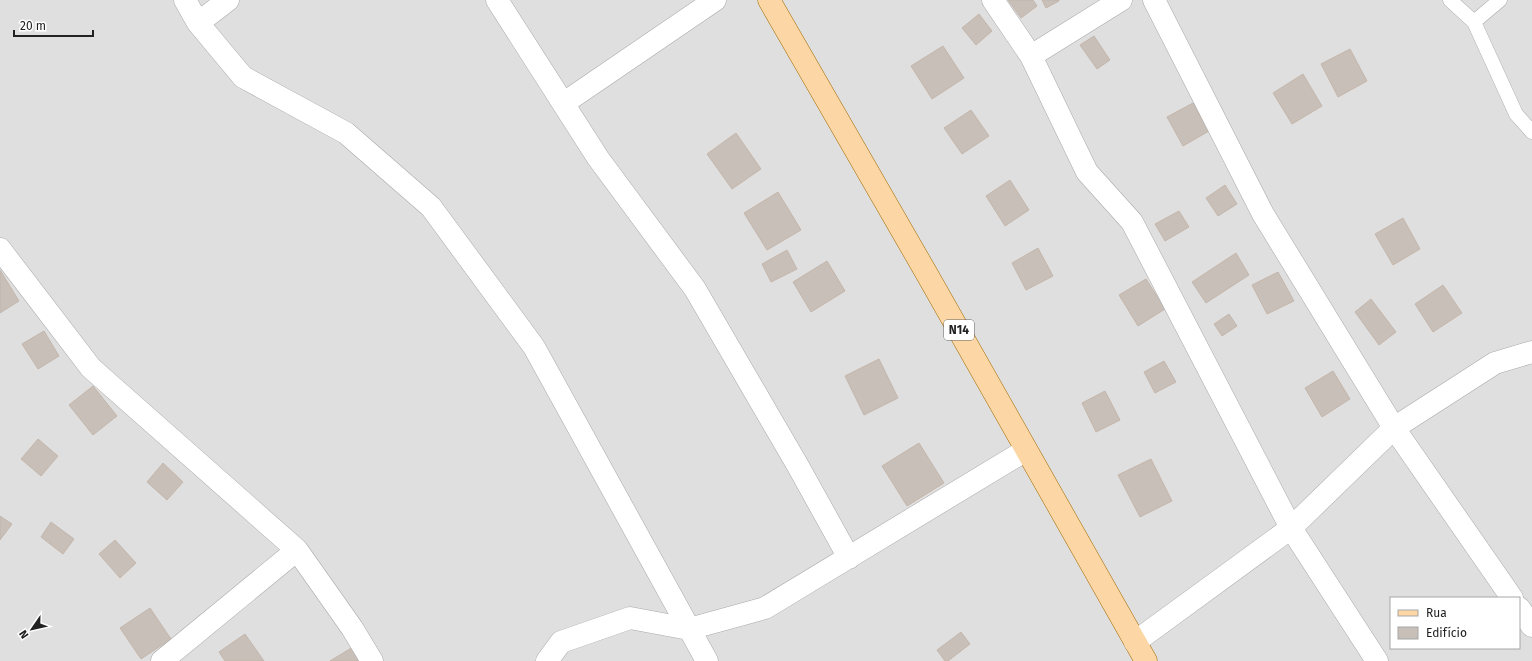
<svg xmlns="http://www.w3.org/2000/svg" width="1532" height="661" viewBox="0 0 1532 661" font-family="'Fira Sans',sans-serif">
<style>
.residential{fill:#e0dfdf;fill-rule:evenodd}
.building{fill:#c7bfb8;stroke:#c4b6ab}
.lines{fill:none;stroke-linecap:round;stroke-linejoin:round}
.service-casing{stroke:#a9a9a9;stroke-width:15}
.minor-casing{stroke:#a9a9a9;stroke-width:23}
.primary-casing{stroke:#a06b00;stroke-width:23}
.service{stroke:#fff;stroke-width:14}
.minor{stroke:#fff;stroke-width:22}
.primary{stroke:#fcd6a4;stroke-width:22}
.labels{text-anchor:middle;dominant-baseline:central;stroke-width:3;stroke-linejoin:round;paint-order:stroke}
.shield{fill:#fff;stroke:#646464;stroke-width:1}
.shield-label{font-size:12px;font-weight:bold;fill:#222}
</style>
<rect width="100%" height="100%" fill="#f2efe9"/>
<!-- residential -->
<path class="residential" d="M 0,0 L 1532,0 L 1532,661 L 0,661 ZM 1391,598 L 1519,598 L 1519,648 L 1391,648 Z"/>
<!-- building -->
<path class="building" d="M 1008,0 L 1033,0 L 1037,6 L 1021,18 Z
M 1042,0 L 1059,0 L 1059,1 L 1046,8 Z
M 979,14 L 992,31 L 976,45 L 962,28 Z
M 1094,36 L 1110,60 L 1097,69 L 1080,45 Z
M 943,46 L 964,78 L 932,99 L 911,66 Z
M 1350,49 L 1367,81 L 1338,97 L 1321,64 Z
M 1303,74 L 1322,106 L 1292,124 L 1273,93 Z
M 1193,103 L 1209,131 L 1183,146 L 1167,117 Z
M 971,110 L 989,136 L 962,154 L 944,128 Z
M 736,133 L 761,169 L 732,189 L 707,154 Z
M 1010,180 L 1029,210 L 1005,226 L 986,196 Z
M 1225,185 L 1237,204 L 1218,216 L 1206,198 Z
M 778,192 L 801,230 L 767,250 L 744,213 Z
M 1179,211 L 1189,227 L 1165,241 L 1155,224 Z
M 1403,218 L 1420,249 L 1393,265 L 1375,234 Z
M 1038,248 L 1053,276 L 1026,290 L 1012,263 Z
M 787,250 L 797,269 L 771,282 L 762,264 Z
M 1236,253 L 1249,275 L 1206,303 L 1192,282 Z
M 827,261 L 845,291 L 811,312 L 793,282 Z
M 0,270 L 19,301 L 0,313 Z
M 1278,272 L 1294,301 L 1267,314 L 1252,285 Z
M 1146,279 L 1165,309 L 1138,326 L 1119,295 Z
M 1443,285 L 1462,313 L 1433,332 L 1415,304 Z
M 1371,299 L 1396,332 L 1379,345 L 1355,312 Z
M 1229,314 L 1237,326 L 1222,336 L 1214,324 Z
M 44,331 L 59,356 L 38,369 L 22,344 Z
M 879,359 L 898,398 L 864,415 L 845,376 Z
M 1164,361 L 1176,382 L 1155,393 L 1144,372 Z
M 1333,371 L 1350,399 L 1322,417 L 1305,388 Z
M 93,386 L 117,416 L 93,435 L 69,405 Z
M 1105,391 L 1120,420 L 1096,432 L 1082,403 Z
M 38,439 L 58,456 L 41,476 L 21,459 Z
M 919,443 L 944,483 L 907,506 L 882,466 Z
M 1151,459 L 1172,501 L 1140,517 L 1118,475 Z
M 163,463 L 183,482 L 167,500 L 147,482 Z
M 0,516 L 12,524 L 0,540 Z
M 51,522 L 74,539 L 63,554 L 41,537 Z
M 115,540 L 136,563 L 120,578 L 99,554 Z
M 150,608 L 171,639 L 141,659 L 120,628 Z
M 961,632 L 970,644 L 948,661 L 945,661 L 937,650 Z
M 245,634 L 264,661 L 225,661 L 219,652 Z
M 353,647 L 361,661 L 330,661 Z"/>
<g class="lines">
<!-- service casing -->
<g class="service-casing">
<path id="service" d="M 1450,0 L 1474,22 L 1516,114 L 1532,132
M 1474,22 L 1500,0"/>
</g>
<!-- minor casing -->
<g class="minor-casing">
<path id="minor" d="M 185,0 L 198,23
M 228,0 L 198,23 L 243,77 L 346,133 L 431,207 L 534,347 L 707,661
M 497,0 L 598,158 L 695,289 L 798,466 L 849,558
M 993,0 L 1031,56 L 1087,172 L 1132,222 L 1291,528 L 1377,661
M 1154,0 L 1263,214 L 1394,428 L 1512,598
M 1031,56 L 1121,0
M 564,103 L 715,0
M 0,249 L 91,368 L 297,550 L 352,628 L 372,661
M 1519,608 L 1532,626
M 1135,642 L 1291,528 L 1394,428 L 1495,363 L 1532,352
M 162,661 L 297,550
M 547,661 L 561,642 L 630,618 L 689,629 L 765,608 L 1026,450"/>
</g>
<!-- primary casing -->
<g class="primary-casing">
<path id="primary" d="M 769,0 L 928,276 L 1146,661"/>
</g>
<!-- service -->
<use href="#service" class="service"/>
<!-- minor -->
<use href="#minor" class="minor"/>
<!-- primary -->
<use href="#primary" class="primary"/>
</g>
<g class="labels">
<!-- shield labels -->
<rect class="shield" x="944" y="320" width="30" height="20" rx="3"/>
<g class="shield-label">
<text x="959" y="330">N14</text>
</g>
</g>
<!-- legend -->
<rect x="1390" y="597" width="130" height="52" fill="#ffffff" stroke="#a7a7a7"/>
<rect x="1398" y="610" width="20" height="6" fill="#fcd6a4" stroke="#a7a7a7"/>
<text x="1426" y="617" font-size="12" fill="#222222">Rua</text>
<rect x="1398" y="627" width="20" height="12" fill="#c7bfb8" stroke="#a7a7a7"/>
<text x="1426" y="637" font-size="12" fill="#222222">Edifício</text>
<!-- north arrow -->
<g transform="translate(32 629) rotate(236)" stroke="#ffffff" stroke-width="3" paint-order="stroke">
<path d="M0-3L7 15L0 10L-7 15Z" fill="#222222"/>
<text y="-6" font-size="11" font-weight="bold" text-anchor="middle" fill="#222222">N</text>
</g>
<!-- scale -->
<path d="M14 30v6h79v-6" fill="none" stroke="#222222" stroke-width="2"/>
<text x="20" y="30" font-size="12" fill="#222222" stroke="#ffffff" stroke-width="3" paint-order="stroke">20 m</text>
</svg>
